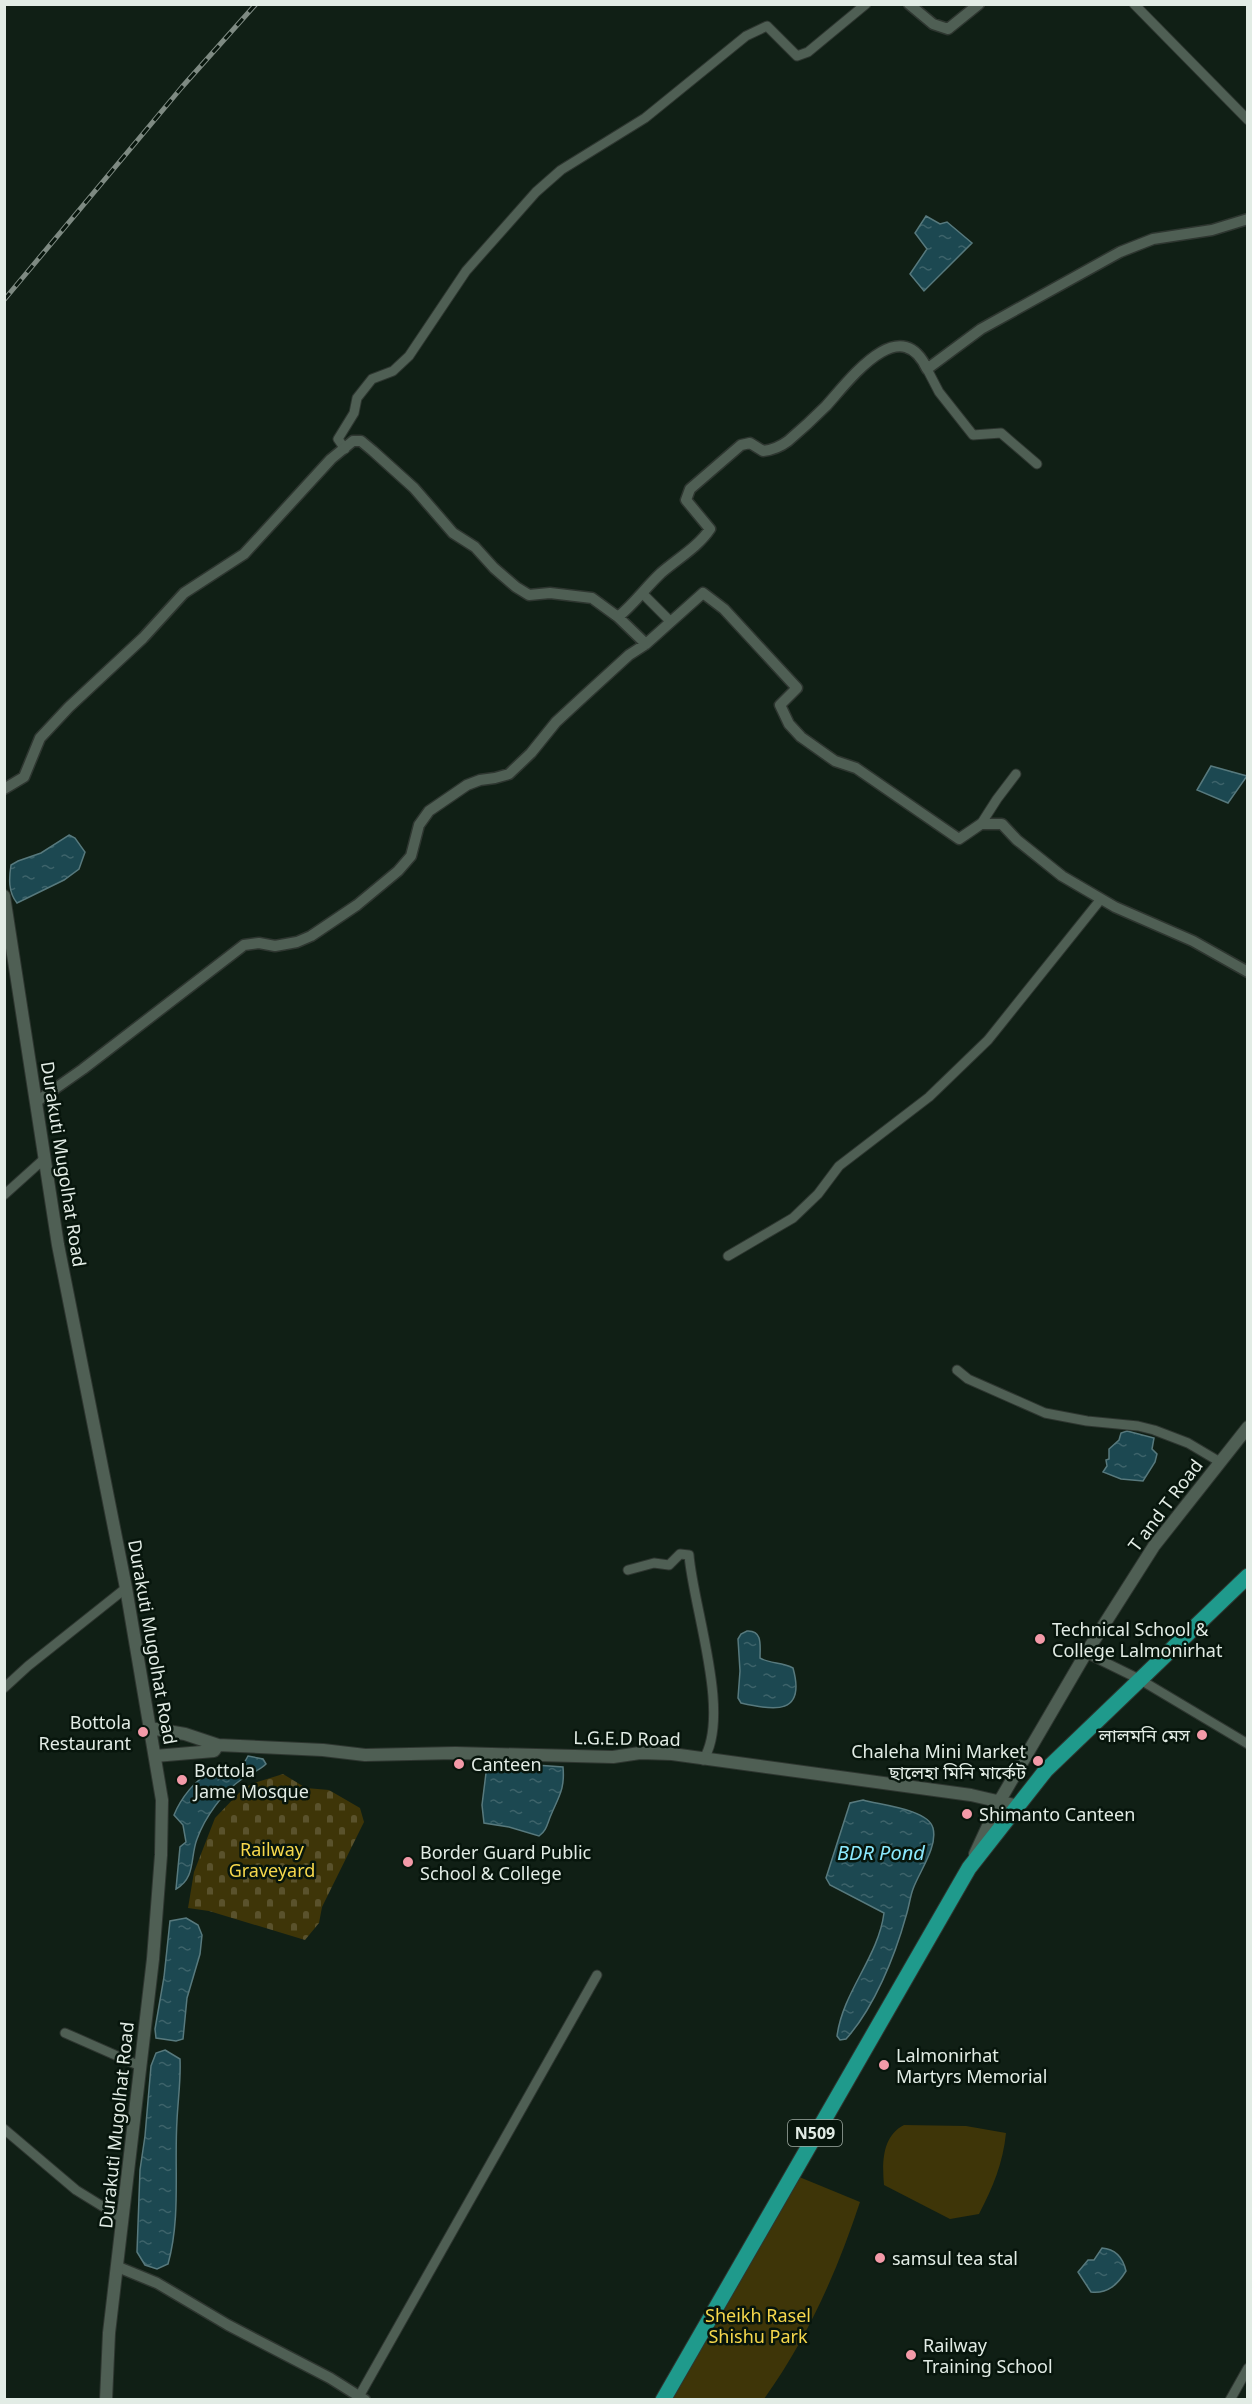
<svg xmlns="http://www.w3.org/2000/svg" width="1252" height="2404" viewBox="0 0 1252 2404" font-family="'Noto Sans','Noto Sans Bengali',sans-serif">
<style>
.cemetery{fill:url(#cemetery-stones)}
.park{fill:#3e3508}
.water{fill:url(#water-ripples);stroke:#57797d;stroke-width:1.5}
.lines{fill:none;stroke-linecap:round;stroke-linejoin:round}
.minor-casing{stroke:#2e3630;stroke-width:11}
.tertiary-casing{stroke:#2e3630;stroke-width:13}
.secondary-casing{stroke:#2e3630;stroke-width:14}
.trunk-casing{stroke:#2e3630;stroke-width:17}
.minor{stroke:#4f5f54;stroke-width:9}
.tertiary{stroke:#4f5f54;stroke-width:10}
.secondary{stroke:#4f5f54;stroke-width:12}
.trunk{stroke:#1f9a8c;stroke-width:15}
.rail-casing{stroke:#7e8a82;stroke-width:5}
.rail{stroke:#07150c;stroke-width:3;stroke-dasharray:9;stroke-linecap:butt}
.poi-dot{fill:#f39aa8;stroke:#07150c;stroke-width:2}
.labels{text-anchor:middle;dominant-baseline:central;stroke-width:5;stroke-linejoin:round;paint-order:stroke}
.shield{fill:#07150c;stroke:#a0aca4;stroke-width:1.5}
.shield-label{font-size:16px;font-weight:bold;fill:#e2ece5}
.street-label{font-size:18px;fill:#e2ece5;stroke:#07150c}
.poi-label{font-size:18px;fill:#e2ece5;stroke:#07150c;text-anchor:start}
.park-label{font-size:18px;fill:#f6d84c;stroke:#07150c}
.water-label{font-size:20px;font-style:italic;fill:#8be9fe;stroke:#07150c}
</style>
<defs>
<pattern id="cemetery-stones" width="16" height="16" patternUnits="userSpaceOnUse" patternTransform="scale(1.5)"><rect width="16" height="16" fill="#3e3508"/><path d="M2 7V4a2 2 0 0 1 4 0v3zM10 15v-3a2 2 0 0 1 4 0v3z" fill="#5a522c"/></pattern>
<pattern id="water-ripples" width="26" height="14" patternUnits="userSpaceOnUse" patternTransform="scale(1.5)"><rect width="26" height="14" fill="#1c4851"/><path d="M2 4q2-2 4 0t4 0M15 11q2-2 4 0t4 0" fill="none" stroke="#3d636a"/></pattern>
</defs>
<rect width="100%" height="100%" fill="#101f15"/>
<!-- cemetery -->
<path class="cemetery" d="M 283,1774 L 306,1788 L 329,1790 L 360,1808 L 364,1822 L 322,1907 L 319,1923 L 305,1940 L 209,1911 L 188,1908 L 194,1872 L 215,1818 L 239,1793 L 251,1784 Z"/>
<!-- park -->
<path class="park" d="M 904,2125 L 966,2126 L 1006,2133 C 1003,2163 993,2187 979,2214 L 950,2219 L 884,2185 C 882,2163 882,2136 904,2125 Z
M 792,2174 L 860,2202 C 837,2272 807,2339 764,2399 L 663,2400 Z"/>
<!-- water -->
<path class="water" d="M 926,216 L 940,224 L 947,222 L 972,243 L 924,291 L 910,274 L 927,249 L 915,233 Z
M 1211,766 L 1247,776 L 1228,803 L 1197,790 Z
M 69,835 L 75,838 L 85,852 L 79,869 L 64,880 L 17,903 C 8,892 9,878 11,865 L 18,861 L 41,853 Z
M 1127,1431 L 1154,1438 L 1152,1449 L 1157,1454 L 1155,1462 L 1143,1481 L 1121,1479 L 1103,1472 L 1107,1466 L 1106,1460 L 1109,1459 L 1109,1449 L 1119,1440 L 1121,1433 Z
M 747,1631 C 763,1630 760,1646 760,1658 C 770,1664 782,1662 793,1668 C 806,1715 775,1711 741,1703 L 738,1698 L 740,1671 L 738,1639 L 741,1634 Z
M 248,1756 L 263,1759 L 266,1764 C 259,1771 250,1773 242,1779 C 223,1792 205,1817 197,1839 C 190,1857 196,1878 176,1889 L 180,1847 L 186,1842 L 183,1825 L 174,1815 C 180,1800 196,1777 212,1773 C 217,1771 222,1775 227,1774 C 237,1773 244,1764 248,1756 Z
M 507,1763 L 563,1767 C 565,1789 559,1796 551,1815 C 547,1824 547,1830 539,1836 L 509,1827 L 484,1823 L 482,1805 L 487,1765 Z
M 863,1800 C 880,1805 928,1809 933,1828 C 938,1847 919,1872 913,1889 C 910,1897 909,1907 906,1916 C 895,1956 874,2008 846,2039 L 840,2040 L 837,2036 C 843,1991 878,1958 884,1913 L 830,1885 L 826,1878 L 850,1803 Z
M 186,1918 L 198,1925 L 202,1935 L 200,1954 L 187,1998 L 183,2039 L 176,2041 L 156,2038 L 155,2029 L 164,1977 L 170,1921 Z
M 165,2050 L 180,2059 C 181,2080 178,2099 177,2120 C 174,2167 181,2218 168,2264 L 157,2269 L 145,2265 L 137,2252 L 140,2170 L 145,2136 L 151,2066 L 156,2053 Z
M 1102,2248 C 1115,2249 1123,2258 1126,2271 C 1118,2284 1108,2294 1091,2292 L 1078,2272 L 1088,2260 L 1094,2260 Z"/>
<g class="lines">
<!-- minor casing -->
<g class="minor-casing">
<path id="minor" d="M 1134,4 L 1248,120
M 927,369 L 939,392 L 973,435 L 1001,433 L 1037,464
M 345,449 L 338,439 L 354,413 L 357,398 L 372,379 L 393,371 L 409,356 L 466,271 L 536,192 L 561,170 L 645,118 L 746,36 L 767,26 L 797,56 L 808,52 L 866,4
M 643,594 L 670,621
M 981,824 L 997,799 L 1016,774
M 4,1195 L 44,1159
M 728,1256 L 793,1218 L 818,1194 L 839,1166 L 929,1097 L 988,1040 L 1101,899
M 957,1370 L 968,1379 L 1045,1413 L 1087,1421 L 1138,1426 L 1154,1430 L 1188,1443 L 1220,1462
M 628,1570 L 654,1563 L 669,1565 L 680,1554 L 689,1555 C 693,1607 732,1716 703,1760
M 1086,1653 L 1139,1679 L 1248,1744
M 4,1688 L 28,1666 L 126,1588
M 65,2033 L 140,2066
M 4,2129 L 76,2190 L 123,2219
M 357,2400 L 597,1975
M 1230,2400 L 1248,2368"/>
</g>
<!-- tertiary casing -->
<g class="tertiary-casing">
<path id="tertiary" d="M 909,4 L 933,24 L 948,29 L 979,4
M 618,617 C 634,604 646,587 661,573 C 677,559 698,547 710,529 L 686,500 L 690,489 L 741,445 L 750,443 L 763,451 C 772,450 780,447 788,441 C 801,430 814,418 826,406 C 848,382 900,310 927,369 L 981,329 L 1120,252 L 1153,239 L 1212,230 L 1248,219
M 4,789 L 24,777 L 40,738 L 69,707 L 143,638 L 184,593 L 244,554 L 331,459 L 353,441 L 361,441 L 373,451 L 414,488 L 453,533 L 475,547 L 494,568 L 516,587 L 529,595 L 550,593 L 592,598 L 618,617 L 646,644
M 36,1102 L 83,1069 L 244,945 L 259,943 L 275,946 L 297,942 L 311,936 L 357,905 L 398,871 L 411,856 L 419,825 L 429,811 L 467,785 L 480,780 L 495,778 L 509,774 L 531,753 L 556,722 L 583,697 L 629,655 L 646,644 L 703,593 L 724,609 L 797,688 L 780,705 L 789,724 L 801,737 L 835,761 L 856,768 L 959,839 L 981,824 L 1002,824 L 1017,840 L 1062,876 L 1115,907 L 1193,941 L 1248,972
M 118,2267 L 157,2283 L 228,2325 L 330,2378 L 365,2400"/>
</g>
<!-- secondary casing -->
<g class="secondary-casing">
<path id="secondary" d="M 4,896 L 58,1245 L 126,1588 L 162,1800 L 161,1855 L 153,1959 L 109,2333 L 106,2400
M 150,1728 L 185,1734 L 218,1745 L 323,1750 L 365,1755 L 455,1753 L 613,1757 L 640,1753 L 672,1754 L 971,1795 L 1018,1806
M 155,1756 L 214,1751 L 218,1745
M 975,1854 L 999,1802 L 1086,1653 L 1154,1546 L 1248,1427"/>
</g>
<!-- trunk casing -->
<g class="trunk-casing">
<path id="trunk" d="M 663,2400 L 969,1868 L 1046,1770 L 1248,1576"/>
</g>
<!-- minor -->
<use href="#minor" class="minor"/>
<!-- tertiary -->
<use href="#tertiary" class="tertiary"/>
<!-- secondary -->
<use href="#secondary" class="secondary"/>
<!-- trunk -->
<use href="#trunk" class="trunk"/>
<!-- rail casing -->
<g class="rail-casing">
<path id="rail" d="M 4,300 L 182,87 L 256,4"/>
</g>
<!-- rail -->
<use href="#rail" class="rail"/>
</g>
<!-- markers -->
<g class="poi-dot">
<circle cx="1040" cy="1639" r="6"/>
<circle cx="143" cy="1732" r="6"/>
<circle cx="1202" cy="1735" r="6"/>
<circle cx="1038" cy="1761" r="6"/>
<circle cx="459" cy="1764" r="6"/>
<circle cx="182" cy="1780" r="6"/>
<circle cx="967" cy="1814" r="6"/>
<circle cx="408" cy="1862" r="6"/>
<circle cx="884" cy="2065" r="6"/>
<circle cx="880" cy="2258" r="6"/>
<circle cx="911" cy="2355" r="6"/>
</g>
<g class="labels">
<!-- shield labels -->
<rect class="shield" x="788" y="2120" width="54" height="26" rx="4.5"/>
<g class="shield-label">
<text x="815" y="2133">N509</text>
</g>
<!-- street labels -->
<g class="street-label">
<text transform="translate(64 1164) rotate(81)">Durakuti Mugolhat Road</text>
<text transform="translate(1165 1505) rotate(-53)">T and T Road</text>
<text transform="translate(153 1642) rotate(80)">Durakuti Mugolhat Road</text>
<text transform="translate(627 1738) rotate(1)">L.G.E.D Road</text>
<text transform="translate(116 2125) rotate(-84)">Durakuti Mugolhat Road</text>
</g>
<!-- poi labels -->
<g class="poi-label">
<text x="1052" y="1629">Technical School &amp;<tspan x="1052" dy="21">College Lalmonirhat</tspan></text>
<text x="131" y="1722" text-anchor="end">Bottola<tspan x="131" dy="21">Restaurant</tspan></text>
<text x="1190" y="1735" text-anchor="end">লালমনি মেস</text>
<text x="1026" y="1751" text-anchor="end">Chaleha Mini Market<tspan x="1026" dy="21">ছালেহা মিনি মার্কেট</tspan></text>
<text x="471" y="1764">Canteen</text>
<text x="194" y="1770">Bottola<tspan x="194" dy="21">Jame Mosque</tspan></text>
<text x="979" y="1814">Shimanto Canteen</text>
<text x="420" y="1852">Border Guard Public<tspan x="420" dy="21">School &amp; College</tspan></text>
<text x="896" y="2055">Lalmonirhat<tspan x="896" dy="21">Martyrs Memorial</tspan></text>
<text x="892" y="2258">samsul tea stal</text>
<text x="923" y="2345">Railway<tspan x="923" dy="21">Training School</tspan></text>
</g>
<!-- park labels -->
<g class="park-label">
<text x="272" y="1849">Railway<tspan x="272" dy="21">Graveyard</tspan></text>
<text x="758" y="2315">Sheikh Rasel<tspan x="758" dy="21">Shishu Park</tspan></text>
</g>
<!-- water labels -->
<g class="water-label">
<text x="881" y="1852">BDR Pond</text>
</g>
</g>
<!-- border -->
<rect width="1252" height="2404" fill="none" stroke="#e2ece5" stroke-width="12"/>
</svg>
